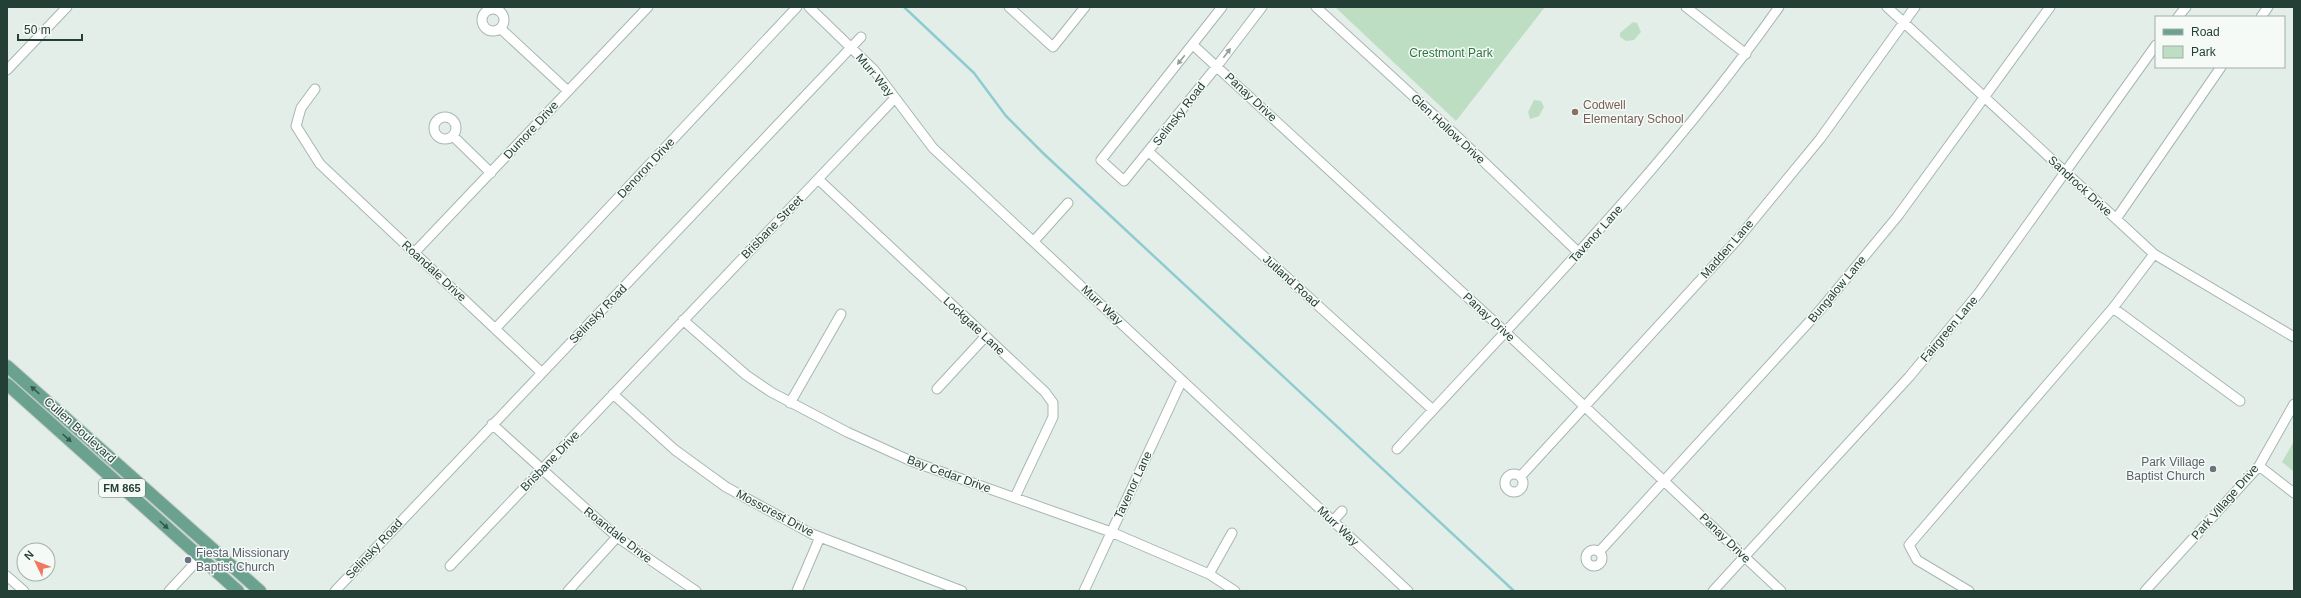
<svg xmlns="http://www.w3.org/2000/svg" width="2301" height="598" viewBox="0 0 2301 598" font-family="Arial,sans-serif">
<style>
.green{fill:#bedec4}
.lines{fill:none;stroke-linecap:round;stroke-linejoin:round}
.stream{stroke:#8eccd1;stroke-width:2.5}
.minor-casing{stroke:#a7b6b0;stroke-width:11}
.primary-casing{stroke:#c2c9c7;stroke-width:14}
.minor{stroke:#fff;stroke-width:9}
.primary{stroke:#6aa28f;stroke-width:12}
.oneway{fill:#929f9a}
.oneway2{fill:#36584c}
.education-dot{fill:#8d6e63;stroke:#f5faf7;stroke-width:1.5}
.worship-dot{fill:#6b7280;stroke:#f5faf7;stroke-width:1.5}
.labels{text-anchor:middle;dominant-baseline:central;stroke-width:3;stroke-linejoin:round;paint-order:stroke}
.shield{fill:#f5faf7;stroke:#637770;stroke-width:1}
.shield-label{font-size:11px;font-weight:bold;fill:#243f36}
.park-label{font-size:12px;fill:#2f7544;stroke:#f5faf7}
.street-label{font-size:12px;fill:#243f36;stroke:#f5faf7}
.education-label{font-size:12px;fill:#785e54;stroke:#f5faf7;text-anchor:start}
.worship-label{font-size:12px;fill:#5b616d;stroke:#f5faf7;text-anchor:end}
</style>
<rect width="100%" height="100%" fill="#e4eee9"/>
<!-- green -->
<path class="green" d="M 1335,7 L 1545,7 L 1456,121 Z
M 1633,22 L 1637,23 L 1641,32 L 1634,40 L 1626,41 L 1620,37 L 1620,33 Z
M 1534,100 L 1541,101 L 1544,107 L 1539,116 L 1530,119 L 1528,112 Z
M 2294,441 L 2294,472 L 2282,462 Z"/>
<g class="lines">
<!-- stream -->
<path class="stream" d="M 904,7 L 974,73 L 1006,116 L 1044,154 L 1514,591"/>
<!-- minor casing -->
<g class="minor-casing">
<path id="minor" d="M 809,7 L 874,70 L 933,148 L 1408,591
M 1009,7 L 1053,47 L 1085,7
M 1222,7 L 1101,160 L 1124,181 L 1217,66 L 1262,7
M 1316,7 L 1460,139 L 1579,253
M 1686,7 L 1746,54
M 1887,7 L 2154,254 L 2294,337
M482 20a11 11 0 1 1 22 0a11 11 0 1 1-22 0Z
M 2178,17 L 2186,7
M 2261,17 L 2268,7
M 500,28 L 568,91
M 1193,45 L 1500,327 L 1781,591
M 7,70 L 67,7
M 315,89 L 301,108 L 296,126 L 320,164 L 541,372
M434 128a11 11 0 1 1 22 0a11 11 0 1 1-22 0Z
M 453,136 L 491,173
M 1149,152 L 1433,410
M 818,179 L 1045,392 L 1053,403 L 1053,417 L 1015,497
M 2116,219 L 2221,67
M 1034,241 L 1068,203
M 414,253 L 648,7
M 2113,308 L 2240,401
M 683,320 L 746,375 L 771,392 L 847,432 L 911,461 L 1111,532 L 1209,574 L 1235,591
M 495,329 L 797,7
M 937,389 L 985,337
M 613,394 L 675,450 L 726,487 L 768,510 L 812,534 L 962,591
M 790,403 L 841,314
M 492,424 L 617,537 L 696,591
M 1397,449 C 1529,305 1666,167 1779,7
M 2259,466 L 2294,493
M1505 483a9 9 0 1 1 18 0a9 9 0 1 1-18 0Z
M 1521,476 L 1737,240 L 1820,139 L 1915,7
M 1333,521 L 1342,511
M1586 558a8 8 0 1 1 16 0a8 8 0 1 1-16 0Z
M 1599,552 L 1820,310 L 1897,217 L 2050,7
M 450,566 L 895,98
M 1209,574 L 1232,533
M 7,576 L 24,591
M 169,591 L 211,546
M 335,591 L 861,37
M 568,591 L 617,537
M 797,591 L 820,537
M 1084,591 L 1182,380
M 1713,591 L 1909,377 L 1978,294 L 2156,45
M 1969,591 L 1917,560 L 1909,545 L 2113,308 L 2154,254
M 2145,591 L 2259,466 L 2294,404"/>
</g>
<!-- primary casing -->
<g class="primary-casing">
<path id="primary" d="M 7,366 L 260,591
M 7,384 L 238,591"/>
</g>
<!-- minor -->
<use href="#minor" class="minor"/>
<!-- primary -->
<use href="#primary" class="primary"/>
</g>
<!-- one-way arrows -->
<defs><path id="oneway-solid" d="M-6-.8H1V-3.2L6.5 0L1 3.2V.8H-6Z"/></defs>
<g class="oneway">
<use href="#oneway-solid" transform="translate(1227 53) rotate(-53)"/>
<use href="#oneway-solid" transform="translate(1181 60) rotate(129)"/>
</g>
<g class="oneway2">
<use href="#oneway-solid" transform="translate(35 390) rotate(-138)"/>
<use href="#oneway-solid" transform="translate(67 438) rotate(42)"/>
<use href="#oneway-solid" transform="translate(164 525) rotate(42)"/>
</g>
<!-- markers -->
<circle class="education-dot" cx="1575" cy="112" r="4"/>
<g class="worship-dot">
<circle cx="2213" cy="469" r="4"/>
<circle cx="188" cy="560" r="4"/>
</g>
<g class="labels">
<!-- shield labels -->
<rect class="shield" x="99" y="479" width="46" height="18" rx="3"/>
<g class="shield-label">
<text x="122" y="488">FM 865</text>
</g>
<!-- park labels -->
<g class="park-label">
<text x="1451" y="53">Crestmont Park</text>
</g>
<!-- street labels -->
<g class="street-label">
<text transform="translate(875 75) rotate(50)">Murr Way</text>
<text transform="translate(1251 97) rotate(43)">Panay Drive</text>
<text transform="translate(1179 114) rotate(-52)">Selinsky Road</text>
<text transform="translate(1448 129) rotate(43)">Glen Hollow Drive</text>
<text transform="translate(531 130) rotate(-47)">Dumore Drive</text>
<text transform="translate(646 168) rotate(-47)">Denoron Drive</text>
<text transform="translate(2080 186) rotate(43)">Sandrock Drive</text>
<text transform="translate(772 227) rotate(-46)">Brisbane Street</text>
<text transform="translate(1596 234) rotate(-48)">Tavenor Lane</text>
<text transform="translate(1727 249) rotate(-49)">Madden Lane</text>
<text transform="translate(434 271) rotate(43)">Roandale Drive</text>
<text transform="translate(1291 281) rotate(42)">Jutland Road</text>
<text transform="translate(1837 289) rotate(-50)">Bungalow Lane</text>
<text transform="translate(1102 305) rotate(43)">Murr Way</text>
<text transform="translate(598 314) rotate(-46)">Selinsky Road</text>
<text transform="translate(1489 317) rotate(43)">Panay Drive</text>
<text transform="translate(974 326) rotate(43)">Lockgate Lane</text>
<text transform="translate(1949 329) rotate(-50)">Fairgreen Lane</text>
<text transform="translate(80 430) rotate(42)">Cullen Boulevard</text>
<text transform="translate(550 461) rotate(-46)">Brisbane Drive</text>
<text transform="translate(949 474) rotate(20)">Bay Cedar Drive</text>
<text transform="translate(1133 485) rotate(-65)">Tavenor Lane</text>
<text transform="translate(2225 502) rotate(-49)">Park Village Drive</text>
<text transform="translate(775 513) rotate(28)">Mosscrest Drive</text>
<text transform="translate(1338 526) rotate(43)">Murr Way</text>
<text transform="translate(618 535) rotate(38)">Roandale Drive</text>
<text transform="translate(1725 538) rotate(44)">Panay Drive</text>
<text transform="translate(374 549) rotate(-47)">Selinsky Road</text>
</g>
<!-- education labels -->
<g class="education-label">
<text x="1583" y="105">Codwell<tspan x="1583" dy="14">Elementary School</tspan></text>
</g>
<!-- worship labels -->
<g class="worship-label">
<text x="2205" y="462">Park Village<tspan x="2205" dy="14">Baptist Church</tspan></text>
<text x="196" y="553" text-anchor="start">Fiesta Missionary<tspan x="196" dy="14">Baptist Church</tspan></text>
</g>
</g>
<!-- border -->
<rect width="2301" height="598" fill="none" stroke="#243f36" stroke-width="16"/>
<!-- legend -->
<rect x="2155" y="16" width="130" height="52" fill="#f5faf7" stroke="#a1afaa"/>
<rect x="2163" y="29" width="20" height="6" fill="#6aa28f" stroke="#a1afaa"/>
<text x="2191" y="36" font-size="12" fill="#243f36">Road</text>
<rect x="2163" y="46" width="20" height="12" fill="#bedec4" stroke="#a1afaa"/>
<text x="2191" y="56" font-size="12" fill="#243f36">Park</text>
<!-- north arrow -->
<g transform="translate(36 562) rotate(313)"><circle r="19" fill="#f5faf7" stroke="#a1afaa"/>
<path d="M0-3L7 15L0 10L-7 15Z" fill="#ef7861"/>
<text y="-6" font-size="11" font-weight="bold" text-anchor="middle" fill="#243f36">N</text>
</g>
<!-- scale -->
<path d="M18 34v6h64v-6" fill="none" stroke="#243f36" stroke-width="2"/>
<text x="24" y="34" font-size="12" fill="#243f36" stroke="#f5faf7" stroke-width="3" paint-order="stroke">50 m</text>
</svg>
